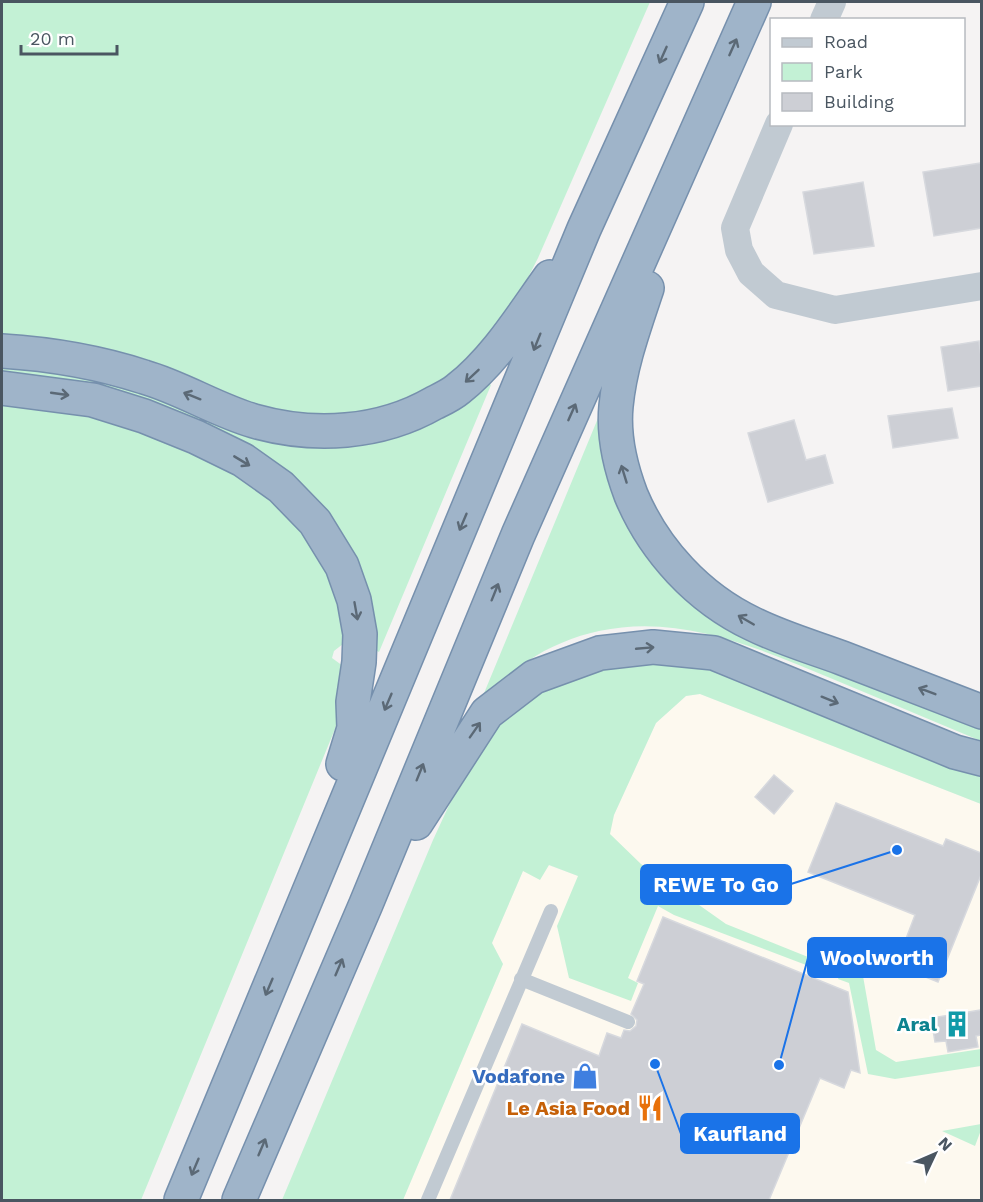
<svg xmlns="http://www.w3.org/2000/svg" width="983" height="1202" viewBox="0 0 983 1202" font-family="'Work Sans',sans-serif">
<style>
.commercial{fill:#fdf9ef}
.green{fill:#c3f1d5}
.building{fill:#cdcfd5;stroke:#d7d9de;stroke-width:1.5}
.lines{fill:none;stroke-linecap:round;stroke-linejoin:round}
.trunk-casing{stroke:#7690ad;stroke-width:36}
.service{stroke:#c1cad2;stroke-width:14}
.minor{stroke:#c1cad2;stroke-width:28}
.trunk{stroke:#9fb4c9;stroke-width:33}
.oneway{stroke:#5b6976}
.labels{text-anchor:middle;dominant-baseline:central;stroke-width:5;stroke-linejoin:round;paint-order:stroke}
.culture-label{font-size:20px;font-weight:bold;fill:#0d838f;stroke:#fff;text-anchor:end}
.shop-label{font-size:20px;font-weight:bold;fill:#366cbe;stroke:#fff;text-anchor:end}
.food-label{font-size:20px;font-weight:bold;fill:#c56008;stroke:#fff;text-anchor:end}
.leader{fill:none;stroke:#1a73e8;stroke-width:2}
.callout-dot{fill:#1a73e8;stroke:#fff;stroke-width:2}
.callout{fill:#1a73e8;stroke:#1a73e8;stroke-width:2}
.callout-label{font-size:21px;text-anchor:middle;font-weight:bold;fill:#fff}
</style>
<rect width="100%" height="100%" fill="#f5f3f3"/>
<!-- commercial -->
<path class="commercial" d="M 700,694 L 981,804 L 981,1200 L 403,1200 L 503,964 L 492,943 L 523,871 L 548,865 L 589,880 L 614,815 L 656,723 L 686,696 Z"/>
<!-- green -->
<path class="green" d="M 2,2 L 650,2 L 538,258 L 515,303 L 481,350 L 439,385 L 385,411 L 325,418 L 288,414 L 2,336 Z
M 2,361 L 75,370 L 300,445 L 487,382 L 491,385 L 379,652 L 373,649 L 325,510 L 303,485 L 283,467 L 245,444 L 2,373 Z
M 2,400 L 69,408 L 122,424 L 223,465 L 267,494 L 296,524 L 315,550 L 331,578 L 348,640 L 334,651 L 332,658 L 343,666 L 344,698 L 335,729 L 141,1200 L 2,1200 Z
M 601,411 L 605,464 L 622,515 L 639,544 L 866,685 L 981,729 L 981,741 C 932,721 884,700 835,680 C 760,649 682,613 599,631 C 575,636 548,647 528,661 C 512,671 497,686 482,698 Z
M 609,662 L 696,662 L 981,771 L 981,804 L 700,694 L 686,696 L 656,723 L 614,815 L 610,834 L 641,864 L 726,924 L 813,959 L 814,968 L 674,915 L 658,906 L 628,978 L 638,983 L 631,1001 L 569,978 L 557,926 L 578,876 L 549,865 L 540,880 L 523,871 L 492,943 L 503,964 L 403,1200 L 282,1200 L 433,840 L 474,751 L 495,726 L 547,684 Z
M 841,970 L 863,976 L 876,1050 L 896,1062 L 981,1049 L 981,1066 L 895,1079 L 868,1074 L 849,983 L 838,979 Z
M 981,1124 L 981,1130 L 975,1146 L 942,1131 Z"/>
<!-- building -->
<path class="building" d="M 981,163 L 981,228 L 934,236 L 923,172 Z
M 863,182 L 874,246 L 814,254 L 803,192 Z
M 979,341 L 981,357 L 981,386 L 948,391 L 941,347 Z
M 952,408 L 958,438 L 893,448 L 888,416 Z
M 794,420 L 806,460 L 825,455 L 833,483 L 768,502 L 748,433 Z
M 774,775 L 793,791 L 774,814 L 755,797 Z
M 836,803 L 943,846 L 946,839 L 981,853 L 981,875 L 938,982 L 896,965 L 915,915 L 808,872 Z
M 663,917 L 848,992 L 860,1073 L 851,1070 L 844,1088 L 820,1078 L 769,1200 L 450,1200 L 522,1024 L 599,1056 L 607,1033 L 621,1038 L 624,1030 L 630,1031 L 636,1026 L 637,1020 L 631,1014 L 644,984 L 637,981 Z
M 981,1010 L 981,1035 L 976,1036 L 978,1047 L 948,1052 L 946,1041 L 935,1042 L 931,1018 Z"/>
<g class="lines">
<!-- trunk casing -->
<g class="trunk-casing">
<path id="trunk" d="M 647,288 C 634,327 620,365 616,406 C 613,437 620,466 631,495 C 654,550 698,598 753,624 C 781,638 812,647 842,658 C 888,676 935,694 982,712
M 2,351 C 50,354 98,362 144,377 C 182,388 216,410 254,421 C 314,438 380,434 434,403 C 442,399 451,395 458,389 C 496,359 522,316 550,277
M 2,388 L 93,400 L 144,416 L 196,437 L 243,460 L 281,487 L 315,522 L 342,566 L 354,600 L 360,634 L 359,662 L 353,702 L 354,728 L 343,764
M 416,823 L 487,713 L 534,677 L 600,653 L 653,647 L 714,653 L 955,752 L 982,759
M 181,1200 L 584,229 L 687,2
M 239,1200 L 366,904 L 518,535 L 754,2"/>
</g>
<!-- service -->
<path class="service" d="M 521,979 L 628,1022
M 428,1200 L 551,911"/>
<!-- minor -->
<path class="minor" d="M 824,20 L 832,2
M 779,124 L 735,228 L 739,250 L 751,273 L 776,295 L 835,310 L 982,286"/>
<!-- trunk -->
<use href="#trunk" class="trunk"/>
</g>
<!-- one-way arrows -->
<defs><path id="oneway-shaft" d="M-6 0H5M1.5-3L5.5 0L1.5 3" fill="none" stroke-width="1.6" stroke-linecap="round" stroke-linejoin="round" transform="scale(1.5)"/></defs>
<g class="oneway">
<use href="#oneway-shaft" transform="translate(733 47) rotate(-66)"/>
<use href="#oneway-shaft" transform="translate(663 55) rotate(114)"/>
<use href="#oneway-shaft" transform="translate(537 342) rotate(112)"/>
<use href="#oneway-shaft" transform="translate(472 376) rotate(137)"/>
<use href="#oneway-shaft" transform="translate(60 394) rotate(8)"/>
<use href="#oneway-shaft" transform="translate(192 396) rotate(-158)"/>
<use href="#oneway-shaft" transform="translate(572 412) rotate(-66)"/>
<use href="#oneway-shaft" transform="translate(242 461) rotate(31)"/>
<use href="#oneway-shaft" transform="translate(624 474) rotate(-107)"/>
<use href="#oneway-shaft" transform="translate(463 522) rotate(113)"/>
<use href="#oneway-shaft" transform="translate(495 592) rotate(-68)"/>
<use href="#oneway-shaft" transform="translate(356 611) rotate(80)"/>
<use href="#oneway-shaft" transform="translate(746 620) rotate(-150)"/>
<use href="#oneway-shaft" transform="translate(645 648) rotate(-5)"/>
<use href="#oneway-shaft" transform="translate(927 691) rotate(-159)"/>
<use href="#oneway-shaft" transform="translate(830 700) rotate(22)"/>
<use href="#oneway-shaft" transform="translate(388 702) rotate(113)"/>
<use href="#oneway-shaft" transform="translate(475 730) rotate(-55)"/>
<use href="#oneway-shaft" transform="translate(420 772) rotate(-68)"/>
<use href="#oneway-shaft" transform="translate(339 967) rotate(-67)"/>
<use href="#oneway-shaft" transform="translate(269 987) rotate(113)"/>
<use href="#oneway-shaft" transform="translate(262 1147) rotate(-67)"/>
<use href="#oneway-shaft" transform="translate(195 1167) rotate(113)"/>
</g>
<!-- icons -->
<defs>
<g id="building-bare" transform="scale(2.07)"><path d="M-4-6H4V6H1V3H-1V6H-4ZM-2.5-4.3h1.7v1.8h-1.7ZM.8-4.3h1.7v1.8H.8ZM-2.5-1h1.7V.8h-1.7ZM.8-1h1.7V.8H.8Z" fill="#0f9aa8" stroke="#fff" stroke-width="2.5" paint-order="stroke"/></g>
<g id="shop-bare" transform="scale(2.07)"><path d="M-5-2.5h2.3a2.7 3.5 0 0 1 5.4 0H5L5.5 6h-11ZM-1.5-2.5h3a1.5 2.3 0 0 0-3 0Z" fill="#3f7fe0" stroke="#fff" stroke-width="2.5" paint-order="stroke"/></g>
<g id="restaurant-bare" transform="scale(2.07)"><path d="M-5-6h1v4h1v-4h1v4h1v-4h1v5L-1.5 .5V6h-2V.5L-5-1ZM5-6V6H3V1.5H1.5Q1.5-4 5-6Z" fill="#e8710a" stroke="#fff" stroke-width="2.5" paint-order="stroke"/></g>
</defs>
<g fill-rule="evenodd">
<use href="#building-bare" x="957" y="1024"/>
<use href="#shop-bare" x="585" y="1076"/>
<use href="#restaurant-bare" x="650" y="1108"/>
</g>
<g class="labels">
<!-- culture labels -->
<g class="culture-label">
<text x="937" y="1024">Aral</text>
</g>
<!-- shop labels -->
<g class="shop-label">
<text x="565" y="1076">Vodafone</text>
</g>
<!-- food labels -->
<g class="food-label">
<text x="630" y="1108">Le Asia Food</text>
</g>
</g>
<!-- callouts -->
<path class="leader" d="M897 850L791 884M779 1065L808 958M655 1064L681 1134"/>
<g class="callout-dot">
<circle cx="897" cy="850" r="6"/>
<circle cx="779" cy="1065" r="6"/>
<circle cx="655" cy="1064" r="6"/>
</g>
<g class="callout">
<rect x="641" y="865" width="150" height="39" rx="6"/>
<rect x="808" y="938" width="138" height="39" rx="6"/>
<rect x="681" y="1114" width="118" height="39" rx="6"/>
</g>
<g class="callout-label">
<text x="716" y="892">REWE To Go</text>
<text x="877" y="965">Woolworth</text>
<text x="740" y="1141">Kaufland</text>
</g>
<!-- border -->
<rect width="983" height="1202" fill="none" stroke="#4a5661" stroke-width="6"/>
<!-- legend -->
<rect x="770" y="18" width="195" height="108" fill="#ffffff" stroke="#b7bbc0" stroke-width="1.5"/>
<rect x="782" y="38" width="30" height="9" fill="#c1cad2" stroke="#b7bbc0" stroke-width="1.5"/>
<text x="824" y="48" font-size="18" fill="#4a5661">Road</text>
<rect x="782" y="63" width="30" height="18" fill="#c3f1d5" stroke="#b7bbc0" stroke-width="1.5"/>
<text x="824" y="78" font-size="18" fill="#4a5661">Park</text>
<rect x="782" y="93" width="30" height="18" fill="#cdcfd5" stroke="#b7bbc0" stroke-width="1.5"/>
<text x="824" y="108" font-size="18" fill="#4a5661">Building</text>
<!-- north arrow -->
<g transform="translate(935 1154) rotate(46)" stroke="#ffffff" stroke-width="4.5" paint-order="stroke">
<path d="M0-4.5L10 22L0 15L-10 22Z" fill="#4a5661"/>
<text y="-9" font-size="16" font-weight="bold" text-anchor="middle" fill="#4a5661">N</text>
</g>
<!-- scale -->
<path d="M21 45v9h96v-9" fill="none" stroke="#4a5661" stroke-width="3"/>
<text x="30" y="45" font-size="18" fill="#4a5661" stroke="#ffffff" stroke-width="4.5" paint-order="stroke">20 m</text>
</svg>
